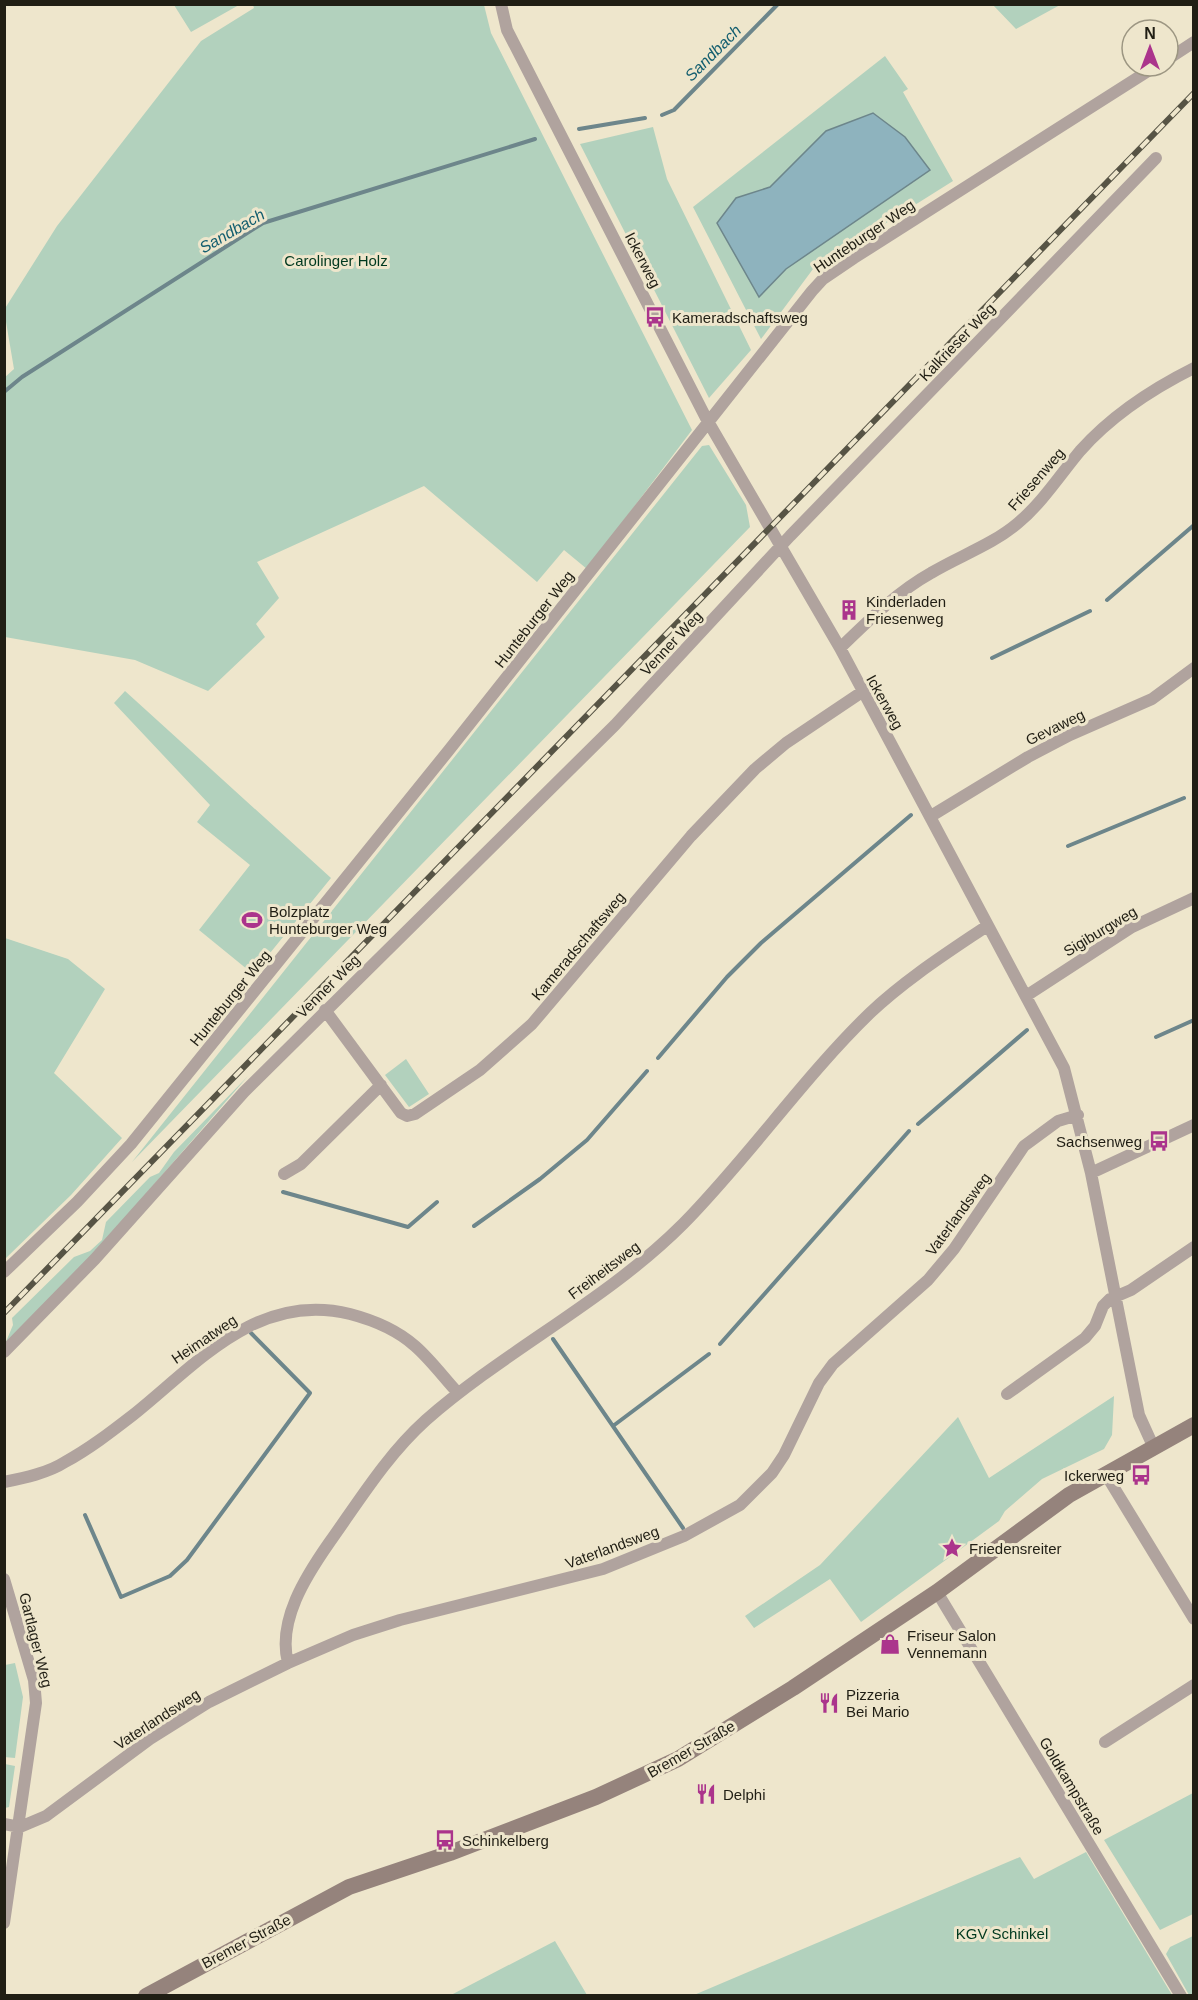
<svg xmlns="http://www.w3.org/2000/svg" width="1198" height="2000" viewBox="0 0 1198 2000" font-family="Arial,sans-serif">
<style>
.green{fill:#b2d1bd}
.water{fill:#8eb3be;stroke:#6d868b;stroke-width:1.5}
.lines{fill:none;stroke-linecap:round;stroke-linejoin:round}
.stream{stroke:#6d868b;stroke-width:4}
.minor{stroke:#b0a39e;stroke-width:12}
.secondary{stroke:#95837c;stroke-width:16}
.rail-casing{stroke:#575445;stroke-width:6}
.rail{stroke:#eee6cc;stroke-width:4;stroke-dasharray:11;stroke-linecap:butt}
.labels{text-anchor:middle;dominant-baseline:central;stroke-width:6;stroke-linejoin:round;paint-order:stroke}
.street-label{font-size:15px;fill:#201e14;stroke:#eee6cc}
.park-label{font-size:15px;fill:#00391f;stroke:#eee6cc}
.poi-label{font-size:15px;fill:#201e14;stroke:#eee6cc;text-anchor:start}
.water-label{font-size:16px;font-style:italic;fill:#135e6f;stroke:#eee6cc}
</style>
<rect width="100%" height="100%" fill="#eee6cc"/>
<!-- green -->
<path class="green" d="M 174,5 L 239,5 L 191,32 Z
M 253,5 L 484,5 L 491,33 L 692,430 L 587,569 L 564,550 L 537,582 L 424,486 L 257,562 L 279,598 L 256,624 L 265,637 L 208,691 L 135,660 L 5,637 L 4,378 L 14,369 L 4,310 L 57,226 L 201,41 L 254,8 Z
M 993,5 L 1060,5 L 1016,29 Z
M 885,56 L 908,89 L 903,92 L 953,181 L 813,269 L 761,339 L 693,207 Z
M 653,127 L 667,179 L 751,350 L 709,398 L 580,144 Z
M 709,445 L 746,505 L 750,527 L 132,1162 L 702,446 Z
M 125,691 L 331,878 L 253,974 L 199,930 L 250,865 L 197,822 L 210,805 L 114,703 Z
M 5,938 L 68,959 L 105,989 L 54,1073 L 122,1138 L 71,1195 L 5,1259 Z
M 406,1059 L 429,1094 L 409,1107 L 385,1075 Z
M 248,1076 L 92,1256 L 5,1344 L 13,1325 L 12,1318 L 74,1257 L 90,1251 L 102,1240 L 106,1222 L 150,1177 L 159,1173 L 174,1152 Z
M 1114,1396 L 1112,1435 L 1104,1449 L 1042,1479 L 1005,1511 L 999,1521 L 861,1622 L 830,1579 L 754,1628 L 745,1616 L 820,1565 L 958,1417 L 989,1478 Z
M 15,1663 L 23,1697 L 15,1758 L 4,1757 L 5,1665 Z
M 5,1764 L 15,1766 L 9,1807 L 5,1808 Z
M 1193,1793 L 1193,1914 L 1160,1930 L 1104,1840 Z
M 1086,1852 L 1172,1995 L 694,1995 L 1020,1857 L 1034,1879 Z
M 1193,1936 L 1193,1995 L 1189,1995 L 1166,1954 L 1170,1947 Z
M 555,1941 L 587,1995 L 451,1995 Z"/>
<!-- water -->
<path class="water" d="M 873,113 L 905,137 L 930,170 L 786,269 L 759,297 L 717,223 L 736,198 L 770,187 L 826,131 Z"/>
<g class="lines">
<!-- stream -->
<path class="stream" d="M 662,115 L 674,110 L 778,4
M 579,129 L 645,118
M 4,392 L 22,377 L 263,223 L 535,139
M 1107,600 L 1194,525
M 992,658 L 1090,611
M 1068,846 L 1184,798
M 1156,1037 L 1194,1020
M 658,1058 L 727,977 L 761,943 L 911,815
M 918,1124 L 1027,1030
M 283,1192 L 408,1227 L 437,1202
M 474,1226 L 540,1179 L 587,1140 L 647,1071
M 553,1339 L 683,1528
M 720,1344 L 909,1131
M 613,1426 L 709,1354
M 85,1515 L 121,1597 L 170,1576 L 187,1560 L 310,1393 L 251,1333"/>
<!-- minor -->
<path class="minor" d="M 501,4 L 507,30 L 706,418 L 840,648 L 1064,1068 L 1091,1173 L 1139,1415 L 1153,1446
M 1168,59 L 1194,42
M 840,648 C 868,621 897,592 931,573 C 959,556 992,545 1018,523 C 1042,503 1060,475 1080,451 C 1111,416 1152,389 1194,368
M 931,816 L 1028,757 L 1070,735 L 1152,699 L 1194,668
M 1026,996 L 1132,927 L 1194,898
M 325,1010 L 401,1113 L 407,1116 L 415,1114 L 480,1070 L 532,1024 L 691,836 L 755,769 L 786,743 L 862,692
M 1091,1173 L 1194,1125
M 284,1174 L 301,1164 L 381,1085
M 4,1272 L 77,1202 L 131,1144 L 449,750 L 812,291 L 823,279 L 854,258 L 1156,66
M 4,1352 L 95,1259 L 244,1092 L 615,725 L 790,536 L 1156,158
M 1007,1394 L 1085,1338 L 1095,1326 L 1103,1306 L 1110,1299 L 1131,1290 L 1194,1247
M 1105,1473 L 1194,1619
M 4,1482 C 24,1478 48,1473 65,1462 C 89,1449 111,1432 133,1415 C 197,1364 257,1291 350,1314 C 373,1320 397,1330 415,1346 C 431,1360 444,1378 458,1393
M 4,1579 L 34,1680 L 36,1703 L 4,1923
M 937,1592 L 1181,1996
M 288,1663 C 277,1621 306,1576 329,1543 C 359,1501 387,1455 426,1420 C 507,1349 606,1301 683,1224 C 749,1157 803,1078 870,1013 C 906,979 947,953 987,926
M 1105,1742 L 1194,1685
M 4,1824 L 20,1827 L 46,1816 L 150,1739 L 209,1702 L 288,1663 L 353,1635 L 400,1620 L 603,1569 L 684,1536 L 740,1505 L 772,1473 L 784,1455 L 819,1383 L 833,1364 L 928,1280 L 954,1249 L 1024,1146 L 1058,1121 L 1078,1115"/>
<!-- secondary -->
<path class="secondary" d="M 146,1996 L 349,1887 L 450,1853 L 596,1797 L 678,1759 L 793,1688 L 937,1592 L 1069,1495 L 1194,1425"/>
<!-- rail casing -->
<g class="rail-casing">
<path id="rail" d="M 4,1313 L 1194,93"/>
</g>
<!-- rail -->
<use href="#rail" class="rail"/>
</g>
<!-- icons -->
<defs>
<g id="bus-bare" transform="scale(1.62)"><path d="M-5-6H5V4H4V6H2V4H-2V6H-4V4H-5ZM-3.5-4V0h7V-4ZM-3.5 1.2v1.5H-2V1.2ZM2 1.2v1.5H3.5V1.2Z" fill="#ab348c" stroke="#eee6cc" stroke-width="2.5" paint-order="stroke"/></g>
<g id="building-bare" transform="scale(1.62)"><path d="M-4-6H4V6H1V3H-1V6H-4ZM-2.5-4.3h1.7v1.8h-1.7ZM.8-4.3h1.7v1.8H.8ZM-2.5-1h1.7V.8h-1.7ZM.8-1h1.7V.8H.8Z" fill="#ab348c" stroke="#eee6cc" stroke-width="2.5" paint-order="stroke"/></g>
<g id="stadium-bare" transform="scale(1.62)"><path d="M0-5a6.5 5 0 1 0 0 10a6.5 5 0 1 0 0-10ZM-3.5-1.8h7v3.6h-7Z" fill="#ab348c" stroke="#eee6cc" stroke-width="2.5" paint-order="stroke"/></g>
<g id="sight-bare" transform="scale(1.62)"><path d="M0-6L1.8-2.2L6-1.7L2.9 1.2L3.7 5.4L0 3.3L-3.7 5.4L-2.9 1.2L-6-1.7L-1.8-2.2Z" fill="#ab348c" stroke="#eee6cc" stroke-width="2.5" paint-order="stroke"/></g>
<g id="shop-bare" transform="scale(1.62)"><path d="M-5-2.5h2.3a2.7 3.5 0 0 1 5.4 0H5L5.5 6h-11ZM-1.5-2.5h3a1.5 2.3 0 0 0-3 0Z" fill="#ab348c" stroke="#eee6cc" stroke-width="2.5" paint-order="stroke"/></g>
<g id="restaurant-bare" transform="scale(1.62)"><path d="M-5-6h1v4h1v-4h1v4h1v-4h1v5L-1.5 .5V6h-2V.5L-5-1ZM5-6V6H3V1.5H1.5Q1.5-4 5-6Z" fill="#ab348c" stroke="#eee6cc" stroke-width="2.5" paint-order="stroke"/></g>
</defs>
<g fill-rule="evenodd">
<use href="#bus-bare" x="655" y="317"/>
<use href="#building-bare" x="849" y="610"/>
<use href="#stadium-bare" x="252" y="920"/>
<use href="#bus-bare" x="1159" y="1141"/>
<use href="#bus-bare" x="1141" y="1475"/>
<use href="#sight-bare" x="952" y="1548"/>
<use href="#shop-bare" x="890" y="1644"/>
<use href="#restaurant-bare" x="829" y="1703"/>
<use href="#restaurant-bare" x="706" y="1794"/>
<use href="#bus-bare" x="445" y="1840"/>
</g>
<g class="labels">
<!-- street labels -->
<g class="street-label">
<text transform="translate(864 236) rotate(-34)">Hunteburger Weg</text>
<text transform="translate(643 260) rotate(63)">Ickerweg</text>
<text transform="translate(957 342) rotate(-46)">Kalkrieser Weg</text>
<text transform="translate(1036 479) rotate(-49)">Friesenweg</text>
<text transform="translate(534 619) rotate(-52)">Hunteburger Weg</text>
<text transform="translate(671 643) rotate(-47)">Venner Weg</text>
<text transform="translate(885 702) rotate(61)">Ickerweg</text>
<text transform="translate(1055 727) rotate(-26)">Gevaweg</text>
<text transform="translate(1100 931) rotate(-31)">Sigiburgweg</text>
<text transform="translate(578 946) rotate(-50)">Kameradschaftsweg</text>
<text transform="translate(328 986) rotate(-45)">Venner Weg</text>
<text transform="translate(230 998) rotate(-51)">Hunteburger Weg</text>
<text transform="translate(958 1214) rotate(-54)">Vaterlandsweg</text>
<text transform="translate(604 1270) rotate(-37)">Freiheitsweg</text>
<text transform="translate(204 1339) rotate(-34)">Heimatweg</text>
<text transform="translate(612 1547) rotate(-20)">Vaterlandsweg</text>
<text transform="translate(36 1640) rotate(76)">Gartlager Weg</text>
<text transform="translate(157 1719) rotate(-33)">Vaterlandsweg</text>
<text transform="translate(691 1749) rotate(-30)">Bremer Straße</text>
<text transform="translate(1072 1786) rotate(59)">Goldkampstraße</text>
<text transform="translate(246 1941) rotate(-28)">Bremer Straße</text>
</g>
<!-- park labels -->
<g class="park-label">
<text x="336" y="260">Carolinger Holz</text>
<text x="1002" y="1933">KGV Schinkel</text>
</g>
<!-- poi labels -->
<g class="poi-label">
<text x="672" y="317">Kameradschaftsweg</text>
<text x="866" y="601">Kinderladen<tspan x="866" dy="17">Friesenweg</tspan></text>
<text x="269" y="911">Bolzplatz<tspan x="269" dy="17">Hunteburger Weg</tspan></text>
<text x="1142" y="1141" text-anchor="end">Sachsenweg</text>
<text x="1124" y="1475" text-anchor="end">Ickerweg</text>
<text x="969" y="1548">Friedensreiter</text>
<text x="907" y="1635">Friseur Salon<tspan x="907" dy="17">Vennemann</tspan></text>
<text x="846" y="1694">Pizzeria<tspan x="846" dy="17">Bei Mario</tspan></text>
<text x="723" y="1794">Delphi</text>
<text x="462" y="1840">Schinkelberg</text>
</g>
<!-- water labels -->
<g class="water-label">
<text transform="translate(713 53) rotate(-45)">Sandbach</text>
<text transform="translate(232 231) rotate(-30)">Sandbach</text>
</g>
</g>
<!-- border -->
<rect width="1198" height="2000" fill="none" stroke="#201e14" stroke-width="12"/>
<!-- north arrow -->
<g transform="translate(1150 48)"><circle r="28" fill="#eee6cc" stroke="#9c9682" stroke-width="1.5"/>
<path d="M0-4.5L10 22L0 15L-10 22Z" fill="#ab348c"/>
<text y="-9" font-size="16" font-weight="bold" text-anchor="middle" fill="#201e14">N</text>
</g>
</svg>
